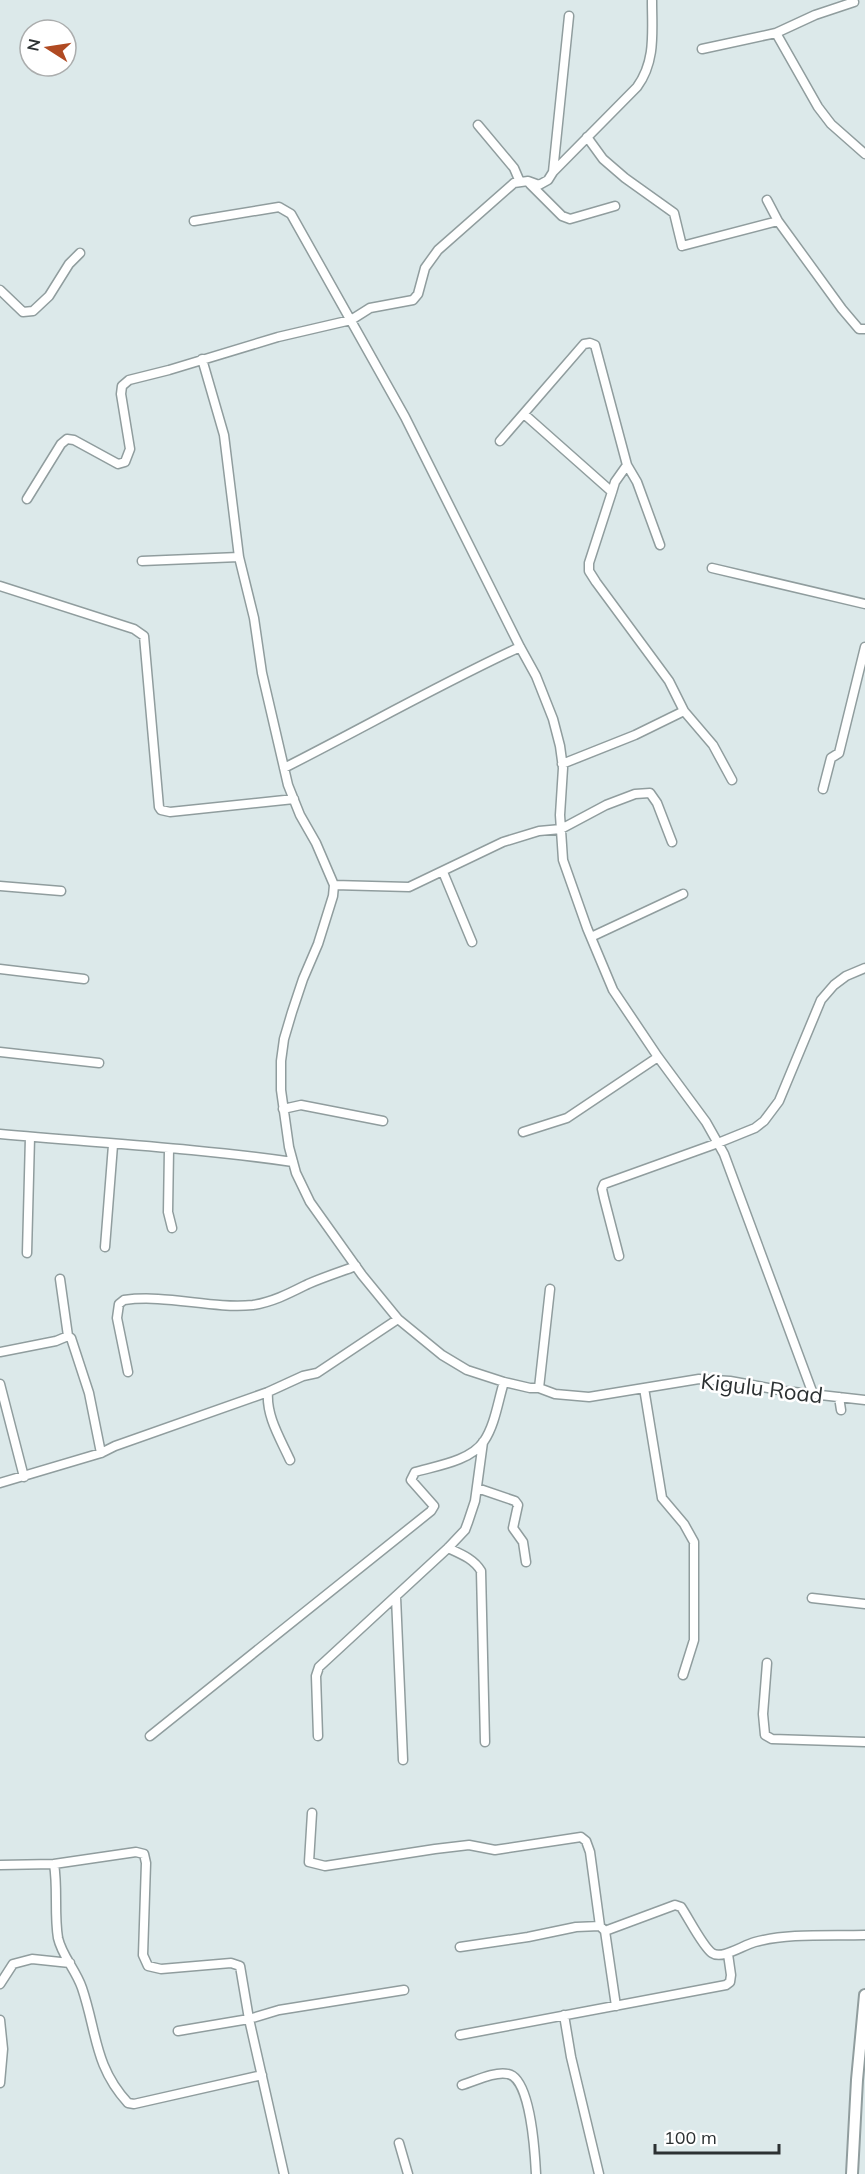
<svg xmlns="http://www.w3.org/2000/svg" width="865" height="2174" viewBox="0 0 865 2174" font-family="Mulish,sans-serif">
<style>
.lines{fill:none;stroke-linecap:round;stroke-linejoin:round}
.minor-casing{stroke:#909d9e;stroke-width:11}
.tertiary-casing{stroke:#909d9e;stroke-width:14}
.minor{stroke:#fff;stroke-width:8}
.tertiary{stroke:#fff;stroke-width:10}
.labels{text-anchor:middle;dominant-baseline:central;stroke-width:5;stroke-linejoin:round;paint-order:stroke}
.street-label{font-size:22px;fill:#2c3132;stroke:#fff}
</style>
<rect width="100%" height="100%" fill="#dce9ea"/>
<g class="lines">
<!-- minor casing -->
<g class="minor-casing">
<path id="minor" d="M 776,33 L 818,107 L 831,124 L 865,154
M 702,49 L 776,33 L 815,15 L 854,2
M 478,125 L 514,168 L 520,182
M 587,137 L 603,159 L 625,178 L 674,213 L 682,246 L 778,221 L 767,200
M 553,172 L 637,87 C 656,61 652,32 652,1
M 530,184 L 562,216 L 570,219 L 615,206
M 194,221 L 279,207 L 291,214 L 405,417 L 520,647 L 536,676 L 553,719 L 560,746 L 563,768 L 560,815 L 563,860 L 587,928 L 613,990 L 658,1057 L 706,1122 L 724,1154 L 813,1394
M 778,221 L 842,309 L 859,329 L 865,329
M 0,290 L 23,312 L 33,311 L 49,296 L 69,264 L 80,253
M 202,359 L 224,435 L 239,557 L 254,618 L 262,673 L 288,785 L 300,815 L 316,843 L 334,885 L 333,896 L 318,944 L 303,979 L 292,1012 L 284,1039 L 281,1061 L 281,1090 L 289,1147 L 296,1173 L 310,1202 L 362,1275 L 398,1319 L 442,1355 L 467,1370 L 504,1382 L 530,1388 L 539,1388 L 555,1394 L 589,1397 L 699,1379 L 730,1381 L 785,1391 L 865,1400
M 524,414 L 612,492
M 500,441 L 584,344 L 590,343 L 595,345 L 627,465 L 637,482 L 660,545
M 627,465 L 615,482 L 612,492 L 589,563 L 589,571 L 596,582 L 669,681 L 684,711 L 713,745 L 732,780
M 27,499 L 61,444 L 67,439 L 74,440 L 118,464 L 125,462 L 130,449 L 121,394 L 122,386 L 129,380 L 169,370 L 278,337 L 351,320 L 370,308 L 413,300 L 418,294 L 425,268 L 438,250 L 514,183 L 528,181 L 539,185 L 548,180 L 553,172 L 569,16
M 142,561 L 239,557
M 712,568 L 865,604
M 0,586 L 134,629 L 144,636 L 159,807 L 161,810 L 170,812 L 294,799
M 562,764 L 635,735 L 684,711
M 284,768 C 363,728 440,684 520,647
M 823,789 L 831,758 L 839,753 L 865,647
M 443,872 L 472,942
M 334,885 L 409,887 L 503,842 L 539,831 L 561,829 L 606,805 L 635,794 L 650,793 L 657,803 L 672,842
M 0,886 L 61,891
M 591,937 L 683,894
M 0,969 L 84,979
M 0,1052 L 99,1063
M 283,1109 L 301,1105 L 383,1121
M 523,1132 L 567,1118 L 658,1057
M 0,1134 C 98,1143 196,1148 293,1162
M 169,1149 L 168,1212 L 172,1228
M 105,1247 L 113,1145
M 27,1253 L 30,1137
M 619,1256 L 604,1198 L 602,1189 L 604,1184 L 718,1143 L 755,1128 L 764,1121 L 779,1101 L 821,1000 L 834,985 L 846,976 L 865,968
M 60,1279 L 68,1336
M 0,1352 L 56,1341 L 68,1336 L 71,1338 L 89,1393 L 101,1453
M 128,1372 L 117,1318 L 119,1304 L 124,1300 C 167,1294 210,1309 253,1305 C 273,1302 290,1293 308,1284 C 324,1277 340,1272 356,1266
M 0,1384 L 24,1477
M 539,1388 L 550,1289
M 644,1388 L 662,1498 L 684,1524 L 694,1542 L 694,1640 L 683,1675
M 268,1392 C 266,1416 280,1438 290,1460
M 839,1397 L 841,1410
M 0,1483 L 101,1453 L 115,1446 L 268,1392 L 303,1376 L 317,1373 L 398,1319
M 477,1488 L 515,1501 L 518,1505 L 513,1528 L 523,1542 L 526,1562
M 448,1548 C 461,1554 474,1559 481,1571 L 485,1742
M 396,1597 L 403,1760
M 812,1598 L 865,1604
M 767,1663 L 763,1714 L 765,1735 L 772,1739 L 865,1742
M 150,1736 L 431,1511 L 434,1506 L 411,1480 L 415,1472 C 436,1466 471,1461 484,1441 C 495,1425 498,1401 504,1382
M 318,1736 L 316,1676 L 319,1667 L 448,1548 L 465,1530 L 468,1522 L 475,1501 L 483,1442
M 312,1813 L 309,1862 L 325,1866 L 435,1849 L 469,1845 L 495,1850 L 581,1837 L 586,1841 L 590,1852 L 600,1926
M 54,1864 L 136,1852 L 144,1854 L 146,1863 L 143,1955 L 148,1966 L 161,1969 L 231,1963 L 240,1966 L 249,2019 L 284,2174
M 0,1865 L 54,1864 C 58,1888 54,1913 58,1938 C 62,1956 76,1970 82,1988 C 97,2032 94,2066 128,2103 L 134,2104 L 262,2075
M 605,1931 L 675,1905 L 681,1907 C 688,1917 703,1947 712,1953 C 722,1960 743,1945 755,1942 C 788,1933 830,1936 865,1935
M 460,1947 L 528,1937 L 576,1927 L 600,1926 L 605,1931 L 616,2006
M 0,1984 L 13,1964 L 32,1959 L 70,1963
M 564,2015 L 571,2057 L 599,2174
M 0,2020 L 3,2049 L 0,2083
M 178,2031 L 249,2019 L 279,2010 L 404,1990
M 460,2035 L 726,1985 L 730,1982 L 731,1975 L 728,1954
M 462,2085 C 475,2081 495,2071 508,2074 C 531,2078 535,2154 536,2174
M 399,2143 L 408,2174"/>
</g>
<!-- tertiary casing -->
<g class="tertiary-casing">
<path id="tertiary" d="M 852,2174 L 857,2080 L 865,1995"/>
</g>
<!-- minor -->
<use href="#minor" class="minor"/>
<!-- tertiary -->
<use href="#tertiary" class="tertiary"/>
</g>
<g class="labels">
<!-- street labels -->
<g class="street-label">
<text transform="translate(762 1388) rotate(7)">Kigulu Road</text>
</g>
</g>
<!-- north arrow -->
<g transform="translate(48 48) rotate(282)"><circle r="28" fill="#ffffff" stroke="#abadad" stroke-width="1.5"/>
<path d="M0-4.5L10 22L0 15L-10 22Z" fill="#b04a22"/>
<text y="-9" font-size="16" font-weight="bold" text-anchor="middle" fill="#2c3132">N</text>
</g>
<!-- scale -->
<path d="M655 2144v9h124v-9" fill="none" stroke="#2c3132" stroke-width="3"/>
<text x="664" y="2144" font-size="18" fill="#2c3132" stroke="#ffffff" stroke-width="4.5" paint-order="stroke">100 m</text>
</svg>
